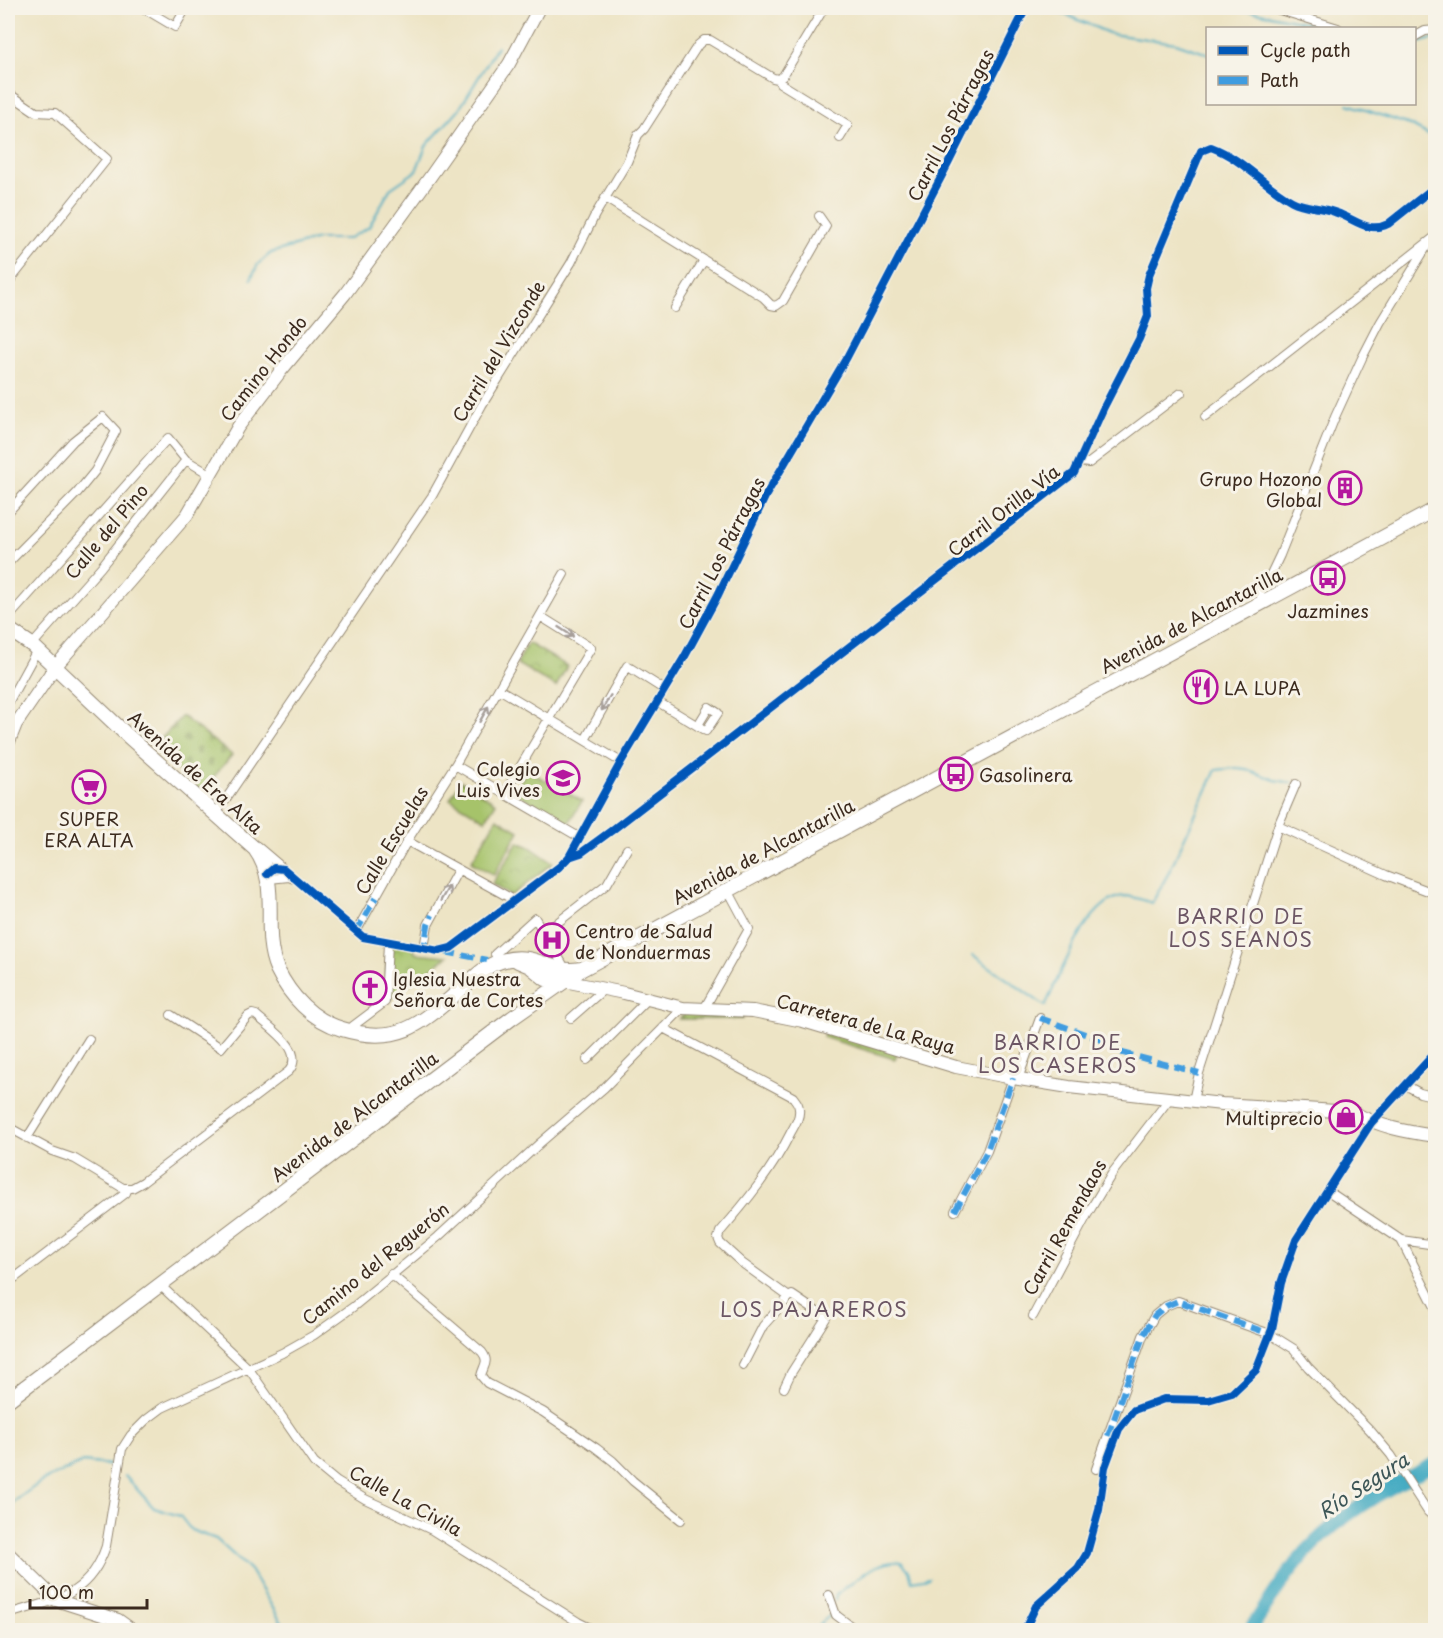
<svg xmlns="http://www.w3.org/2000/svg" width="1443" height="1638" viewBox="0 0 1443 1638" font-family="'Playpen Sans',sans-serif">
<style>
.cemetery{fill:url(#cemetery-stones);stroke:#707644;stroke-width:1.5}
.park{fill:url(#park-crowns);stroke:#707644;stroke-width:1.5}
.pitch{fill:#a6c36a;stroke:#707644;stroke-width:1.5}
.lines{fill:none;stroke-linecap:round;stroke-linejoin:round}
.stream{stroke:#41a9c1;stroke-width:2}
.river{stroke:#41a9c1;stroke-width:14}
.street-casing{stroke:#948772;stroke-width:10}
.secondary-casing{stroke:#948772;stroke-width:14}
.primary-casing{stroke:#948772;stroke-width:16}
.street{stroke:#fff;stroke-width:8}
.secondary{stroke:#fff;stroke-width:12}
.primary{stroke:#fff;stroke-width:14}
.quiet{stroke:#3f9ce0;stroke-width:6;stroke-dasharray:12 6;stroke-linecap:butt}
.cycleway-casing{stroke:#f7f3e8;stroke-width:11}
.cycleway{stroke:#0057b8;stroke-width:8}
.oneway{stroke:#a79f9a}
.labels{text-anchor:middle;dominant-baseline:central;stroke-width:6;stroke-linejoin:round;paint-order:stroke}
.street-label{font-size:18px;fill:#3b2a1e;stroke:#f7f3e8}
.poi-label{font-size:18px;fill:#3b2a1e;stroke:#f7f3e8;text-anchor:start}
.neighbourhood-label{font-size:20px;letter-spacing:1.5px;fill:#6c5664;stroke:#f7f3e8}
.water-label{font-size:20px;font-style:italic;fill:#3d5657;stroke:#f7f3e8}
</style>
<defs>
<pattern id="cemetery-stones" width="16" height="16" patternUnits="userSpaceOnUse" patternTransform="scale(1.5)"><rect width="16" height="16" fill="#a6c36a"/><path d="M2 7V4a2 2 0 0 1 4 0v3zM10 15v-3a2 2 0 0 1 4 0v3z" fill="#889f57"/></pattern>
<pattern id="park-crowns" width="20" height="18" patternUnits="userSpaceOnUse" patternTransform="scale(1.5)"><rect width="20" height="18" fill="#a6c36a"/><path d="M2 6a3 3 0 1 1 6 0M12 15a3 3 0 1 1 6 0" fill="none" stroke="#889f57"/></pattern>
</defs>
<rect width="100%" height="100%" fill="#f7f3e8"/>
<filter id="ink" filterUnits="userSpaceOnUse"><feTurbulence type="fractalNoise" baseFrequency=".0167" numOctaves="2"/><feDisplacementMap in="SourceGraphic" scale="12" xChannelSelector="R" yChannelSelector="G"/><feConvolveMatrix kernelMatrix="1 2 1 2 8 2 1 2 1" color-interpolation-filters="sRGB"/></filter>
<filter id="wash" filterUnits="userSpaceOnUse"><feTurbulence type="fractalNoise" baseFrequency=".008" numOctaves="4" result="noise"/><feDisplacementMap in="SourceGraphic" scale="24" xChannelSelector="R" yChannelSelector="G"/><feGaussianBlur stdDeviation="1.35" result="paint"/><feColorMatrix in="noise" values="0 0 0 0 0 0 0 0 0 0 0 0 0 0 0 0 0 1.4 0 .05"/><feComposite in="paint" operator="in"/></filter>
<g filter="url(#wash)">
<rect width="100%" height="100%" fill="#ede4c5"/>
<!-- cemetery -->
<path class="cemetery" d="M 182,716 L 232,755 L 201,792 L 153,748 Z"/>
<!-- park -->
<path class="park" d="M 528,643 L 567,666 L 556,687 L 517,664 Z
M 518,842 L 530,847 L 553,863 L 511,896 L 492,884 Z
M 388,943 L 413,947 L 415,953 L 448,956 L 385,1002 Z
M 685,1013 L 743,1014 L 742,1019 L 679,1019 Z
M 825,1031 L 897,1053 L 895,1059 L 823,1037 Z"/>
<!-- pitch -->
<path class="pitch" d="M 527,770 L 582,801 L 569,823 L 514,792 Z
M 461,781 L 496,803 L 485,820 L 450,799 Z
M 497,818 L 519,831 L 494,875 L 471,862 Z"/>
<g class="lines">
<!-- stream -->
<path class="stream" d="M 1050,8 L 1111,34 L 1176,43 L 1208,54
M 1236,8 L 1304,22 L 1323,28
M 1414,44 L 1436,38
M 1348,104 L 1410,125 L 1436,139
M 251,279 L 258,264 L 271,253 L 318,239 L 348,239 L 369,227 L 390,189 L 416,171 L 426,146 L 460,108 L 497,47
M 973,955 L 1045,1006 C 1060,976 1087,899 1124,896 C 1133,896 1143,900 1152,903 L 1168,874 L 1216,770 L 1236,768 L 1246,769 L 1275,780 L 1293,783
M 125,1476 L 154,1508 L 180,1516 L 191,1530 L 216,1539 L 250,1570 L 286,1630
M 8,1506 L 42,1481 L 83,1462 L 111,1465
M 835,1600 L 836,1595 C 856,1580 875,1560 901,1562 L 909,1570 L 912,1581 L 929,1578
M 706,1630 L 710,1627 L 715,1630
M 812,1630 L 832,1614"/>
<!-- river -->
<path class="river" d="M 1250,1630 C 1272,1598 1293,1561 1323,1535 C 1356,1505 1396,1484 1436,1463"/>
</g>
</g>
<g filter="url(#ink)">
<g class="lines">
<!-- street casing -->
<g class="street-casing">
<path id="street" d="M 143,8 L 175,27 L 186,8
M 1273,8 L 1338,28
M 1414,37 L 1425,31 L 1436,30
M 778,79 L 780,83 L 848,125 L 840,138
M 8,93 L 36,112 L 55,113 L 107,159 L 8,283
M 605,198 L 763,297 L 771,305 L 776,306 L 783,301 L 826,226 L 819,216
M 675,308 L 704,260
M 1205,417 L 1436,236
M 1080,462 L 1089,463 L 1181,393
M 8,512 L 73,441 L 103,417 L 116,431 L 95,471 L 77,493 L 8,563
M 1264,601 L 1257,588 L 1270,576 L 1280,555 L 1335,417 L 1362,358 L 1380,323 L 1430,241
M 8,618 L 168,438 L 186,460
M 32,645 L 101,567 L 186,460 L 211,475
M 499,689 L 621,762
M 658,702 L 706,731 L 718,713 L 709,707 L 698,725
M 8,703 L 37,650
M 585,740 L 627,666 L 665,690
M 455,765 L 579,837
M 504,794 L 591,648 L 540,616
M 215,815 L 432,496 L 482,405 L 571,263 L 595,215 L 627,162 L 638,135 L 644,129 L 698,45 L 704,40 L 710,40 L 773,78 L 778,79 L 783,76 L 824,8
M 1278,826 L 1296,784
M 407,841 L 514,900
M 257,846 L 284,869
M 569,857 L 581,853 L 611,831 L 1074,473 L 1103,409 L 1139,339 L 1148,316 L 1146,288 L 1149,275 L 1201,151 L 1211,147 C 1243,159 1263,185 1292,201 C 1305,208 1323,207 1337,213 C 1355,219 1368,234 1388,224 L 1436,186
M 267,874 L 274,868 L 284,869 L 363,937 L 439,951 L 451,948 L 559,867 L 569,857 L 621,762 L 685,656 L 718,595 L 766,495 L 847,357 L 949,162 L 1026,8
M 269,879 L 289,877 L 294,879
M 356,932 L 407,841 L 455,765 L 564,574
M 544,933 L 607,884 L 627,849
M 424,948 L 428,925 L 458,870
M 495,954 L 535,918 L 562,963 L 564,971
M 704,1009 L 749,929 L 728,890
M 571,1018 L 603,990
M 353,1026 L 385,1002 L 388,943
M 663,1028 L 793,1097 C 797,1102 800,1106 799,1113 C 799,1120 793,1128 790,1134 C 772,1170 747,1201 720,1232 L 718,1238 L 720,1243 L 742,1263 L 789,1297 L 792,1295 L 826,1318 L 791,1373 L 784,1388
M 587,1060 L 647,1000
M 1018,1079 L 1040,1018
M 1405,1085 L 1420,1093 L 1436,1097
M 1193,1101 L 1199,1073 L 1278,826 L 1386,875 L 1436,894
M 8,1127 L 52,1151 L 75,1159 L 123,1188 L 132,1188 L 143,1182 L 289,1071 C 306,1050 270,1028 256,1015 L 252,1014 L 248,1016 L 221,1048 L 171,1015
M 27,1138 L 89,1039
M 1328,1191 L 1401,1240 L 1436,1245
M 955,1211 L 987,1151 L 1013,1078
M 1401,1240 L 1436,1309
M 391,1274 L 482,1352 C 490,1362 483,1366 481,1376 L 487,1383 L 543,1412 L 596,1448 L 613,1461 L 633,1481 L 681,1520
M 8,1283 L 126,1193 L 128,1188
M 160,1285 L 249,1369 L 314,1463 L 337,1482 L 365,1499 L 432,1530 L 578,1622 L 594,1630
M 1033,1316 L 1087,1215 L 1113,1172 L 1170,1098
M 743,1365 L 763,1326 L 789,1297
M 1096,1469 L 1143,1336 L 1155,1315 L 1166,1306 L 1178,1301 L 1270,1334 L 1294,1349 L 1308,1367 L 1370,1430 L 1391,1455 L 1428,1512 L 1436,1519
M 829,1595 L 836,1615 L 856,1630
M 8,1614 C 53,1600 89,1598 106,1546 L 122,1449 L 131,1435 L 146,1420 L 162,1408 L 282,1353 L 314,1335 L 353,1307 L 438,1237 L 540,1143 L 604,1088 L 683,1008
M 248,1630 L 249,1630
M 1022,1630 L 1026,1627 L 1036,1606 L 1078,1568 L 1087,1553 L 1099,1510 L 1105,1467 L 1119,1429 L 1134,1410 L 1164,1399 L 1208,1400 L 1232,1393 L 1256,1370 L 1272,1329 L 1281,1283 L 1296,1240 L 1371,1123 L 1436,1052"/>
</g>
<!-- secondary casing -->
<g class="secondary-casing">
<path id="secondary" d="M 8,744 L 16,724 L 55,667 L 187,515 L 238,427 L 280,372 L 345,294 L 430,177 L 509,64 L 539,8
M 564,981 L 624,993 L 683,1008 L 753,1011 L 803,1021 L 956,1067 L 1013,1078 L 1069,1087 L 1222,1104 L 1353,1112 C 1379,1127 1406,1132 1436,1136
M 8,1553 L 56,1600 L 118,1620 L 132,1630"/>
</g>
<!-- primary casing -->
<g class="primary-casing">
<path id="primary" d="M 8,629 L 32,645 L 128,736 L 255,849 C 282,886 260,930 277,969 C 290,996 312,1020 342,1029 C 402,1047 424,1021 467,984 C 477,975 487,965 501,961 C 537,950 549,975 580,969
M 518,961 L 530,966 L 546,979 L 564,981
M 8,1400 L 512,1018 L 582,969 L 1436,509"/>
</g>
<!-- street -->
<use href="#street" class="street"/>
<!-- secondary -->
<use href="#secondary" class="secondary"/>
<!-- primary -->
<use href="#primary" class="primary"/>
<!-- quiet -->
<path class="quiet" d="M 356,932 L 376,897
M 419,948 L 424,948 L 428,925 L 432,915
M 445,952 L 487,960
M 1040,1018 L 1113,1044 L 1119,1052 L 1199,1073
M 955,1211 L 987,1151 L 1013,1078
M 1108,1436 L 1143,1336 L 1155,1315 L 1166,1306 L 1178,1301 L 1270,1334"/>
<!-- cycleway casing -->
<g class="cycleway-casing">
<path id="cycleway" d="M 569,857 L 581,853 L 611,831 L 1074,473 L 1103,409 L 1139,339 L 1148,316 L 1146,288 L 1149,275 L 1201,151 L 1211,147 C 1243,159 1263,185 1292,201 C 1305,208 1323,207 1337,213 C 1355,219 1368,234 1388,224 L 1436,186
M 267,874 L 274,868 L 284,869 L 363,937 L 439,951 L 451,948 L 559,867 L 569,857 L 621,762 L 685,656 L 718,595 L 766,495 L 847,357 L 949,162 L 1026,8
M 1022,1630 L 1026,1627 L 1036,1606 L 1078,1568 L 1087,1553 L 1099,1510 L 1105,1467 L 1119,1429 L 1134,1410 L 1164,1399 L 1208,1400 L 1232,1393 L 1256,1370 L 1272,1329 L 1281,1283 L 1296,1240 L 1371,1123 L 1436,1052"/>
</g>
<!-- cycleway -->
<use href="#cycleway" class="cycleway"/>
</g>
<!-- one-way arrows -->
<defs><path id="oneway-shaft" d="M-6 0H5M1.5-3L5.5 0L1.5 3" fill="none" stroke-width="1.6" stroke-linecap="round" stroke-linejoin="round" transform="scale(1.5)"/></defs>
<g class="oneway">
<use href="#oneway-shaft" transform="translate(566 632) rotate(33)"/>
<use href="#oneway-shaft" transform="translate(606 703) rotate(120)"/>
<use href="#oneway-shaft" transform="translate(484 714) rotate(-60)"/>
<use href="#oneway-shaft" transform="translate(445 893) rotate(-60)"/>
</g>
</g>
<!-- icons -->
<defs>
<g id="building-ring" transform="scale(1.725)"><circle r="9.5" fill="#f7f3e8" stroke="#b5179e" stroke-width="1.5"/><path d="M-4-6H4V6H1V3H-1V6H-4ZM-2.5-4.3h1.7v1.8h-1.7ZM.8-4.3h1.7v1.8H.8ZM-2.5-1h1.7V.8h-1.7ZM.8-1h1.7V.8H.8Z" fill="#b5179e"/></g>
<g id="bus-ring" transform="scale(1.725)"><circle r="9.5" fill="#f7f3e8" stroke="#b5179e" stroke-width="1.5"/><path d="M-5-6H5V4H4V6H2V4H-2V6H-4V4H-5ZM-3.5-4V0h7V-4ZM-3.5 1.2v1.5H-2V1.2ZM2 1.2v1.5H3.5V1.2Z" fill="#b5179e"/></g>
<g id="restaurant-ring" transform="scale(1.725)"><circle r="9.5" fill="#f7f3e8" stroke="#b5179e" stroke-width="1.5"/><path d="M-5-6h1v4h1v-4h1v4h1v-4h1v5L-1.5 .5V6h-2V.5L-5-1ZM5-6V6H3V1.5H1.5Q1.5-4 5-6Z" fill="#b5179e"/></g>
<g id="school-ring" transform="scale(1.725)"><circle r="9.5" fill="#f7f3e8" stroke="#b5179e" stroke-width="1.5"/><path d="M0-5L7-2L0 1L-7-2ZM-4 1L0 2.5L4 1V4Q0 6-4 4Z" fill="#b5179e"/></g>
<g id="supermarket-ring" transform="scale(1.725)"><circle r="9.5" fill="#f7f3e8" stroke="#b5179e" stroke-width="1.5"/><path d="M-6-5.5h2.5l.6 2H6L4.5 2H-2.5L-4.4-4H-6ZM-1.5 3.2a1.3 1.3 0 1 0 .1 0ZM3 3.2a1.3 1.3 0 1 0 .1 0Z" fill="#b5179e"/></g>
<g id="hospital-ring" transform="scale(1.725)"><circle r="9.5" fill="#f7f3e8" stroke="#b5179e" stroke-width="1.5"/><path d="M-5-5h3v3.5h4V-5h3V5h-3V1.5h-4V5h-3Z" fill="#b5179e"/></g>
<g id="church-ring" transform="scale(1.725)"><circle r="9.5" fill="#f7f3e8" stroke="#b5179e" stroke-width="1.5"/><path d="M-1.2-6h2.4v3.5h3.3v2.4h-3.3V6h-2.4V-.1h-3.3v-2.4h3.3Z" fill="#b5179e"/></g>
<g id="shop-ring" transform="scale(1.725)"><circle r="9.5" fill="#f7f3e8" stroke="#b5179e" stroke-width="1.5"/><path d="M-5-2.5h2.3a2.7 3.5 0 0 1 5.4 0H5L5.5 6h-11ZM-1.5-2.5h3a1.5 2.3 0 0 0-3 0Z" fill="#b5179e"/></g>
</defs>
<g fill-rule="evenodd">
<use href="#building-ring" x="1345" y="488"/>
<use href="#bus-ring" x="1328" y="578"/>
<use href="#restaurant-ring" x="1201" y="687"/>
<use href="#bus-ring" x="956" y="774"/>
<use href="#school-ring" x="563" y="778"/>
<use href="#supermarket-ring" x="89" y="787"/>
<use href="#hospital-ring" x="552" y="940"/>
<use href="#church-ring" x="370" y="988"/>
<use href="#shop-ring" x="1346" y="1117"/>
</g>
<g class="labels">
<!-- street labels -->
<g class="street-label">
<text transform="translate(950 125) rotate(-63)">Carril Los Párragas</text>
<text transform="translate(498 351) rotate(-59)">Carril del Vizconde</text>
<text transform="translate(263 368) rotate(-52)">Camino Hondo</text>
<text transform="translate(1003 510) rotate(-38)">Carril Orilla Vía</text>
<text transform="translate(106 531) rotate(-50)">Calle del Pino</text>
<text transform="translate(721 553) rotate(-63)">Carril Los Párragas</text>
<text transform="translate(1191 620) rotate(-28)">Avenida de Alcantarilla</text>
<text transform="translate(196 772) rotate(42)">Avenida de Era Alta</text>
<text transform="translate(391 840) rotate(-59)">Calle Escuelas</text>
<text transform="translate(763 851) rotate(-28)">Avenida de Alcantarilla</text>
<text transform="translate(866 1023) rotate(15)">Carretera de La Raya</text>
<text transform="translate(354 1116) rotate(-37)">Avenida de Alcantarilla</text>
<text transform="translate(1064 1227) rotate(-61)">Carril Remendaos</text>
<text transform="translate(375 1263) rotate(-39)">Camino del Reguerón</text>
<text transform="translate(406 1500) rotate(29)">Calle La Civila</text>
</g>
<!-- poi labels -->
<g class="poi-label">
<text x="1322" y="478" text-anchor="end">Grupo Hozono<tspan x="1322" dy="21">Global</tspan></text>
<text x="1328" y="610" text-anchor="middle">Jazmines</text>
<text x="1224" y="687">LA LUPA</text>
<text x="540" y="768" text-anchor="end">Colegio<tspan x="540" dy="21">Luis Vives</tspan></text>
<text x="979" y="774">Gasolinera</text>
<text x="89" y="818" text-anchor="middle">SUPER<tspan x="89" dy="21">ERA ALTA</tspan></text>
<text x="575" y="930">Centro de Salud<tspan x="575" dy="21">de Nonduermas</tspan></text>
<text x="393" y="978">Iglesia Nuestra<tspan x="393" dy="21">Señora de Cortes</tspan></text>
<text x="1323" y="1117" text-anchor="end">Multiprecio</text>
</g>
<!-- neighbourhood labels -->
<g class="neighbourhood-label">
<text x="1241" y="916">BARRIO DE<tspan x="1241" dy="23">LOS SEANOS</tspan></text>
<text x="1058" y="1042">BARRIO DE<tspan x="1058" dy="23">LOS CASEROS</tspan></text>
<text x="814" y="1309">LOS PAJAREROS</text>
</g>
<!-- water labels -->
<g class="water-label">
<text transform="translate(1363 1485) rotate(-33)">Río Segura</text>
</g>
</g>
<!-- margin -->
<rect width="1443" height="1638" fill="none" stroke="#f7f3e8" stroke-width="30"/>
<!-- legend -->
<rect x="1206" y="27" width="210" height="78" fill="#f7f3e8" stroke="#aca397" stroke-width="1.5"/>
<rect x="1218" y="46" width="30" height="9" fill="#0057b8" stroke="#aca397" stroke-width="1.5"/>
<text x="1260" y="57" font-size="18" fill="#3b2a1e">Cycle path</text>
<rect x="1218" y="76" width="30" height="9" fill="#3f9ce0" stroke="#aca397" stroke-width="1.5"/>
<text x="1260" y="87" font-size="18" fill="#3b2a1e">Path</text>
<!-- scale -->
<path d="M30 1599v9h117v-9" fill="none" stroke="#3b2a1e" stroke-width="3"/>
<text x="39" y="1599" font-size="18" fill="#3b2a1e" stroke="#f7f3e8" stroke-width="4.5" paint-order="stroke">100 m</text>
</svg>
